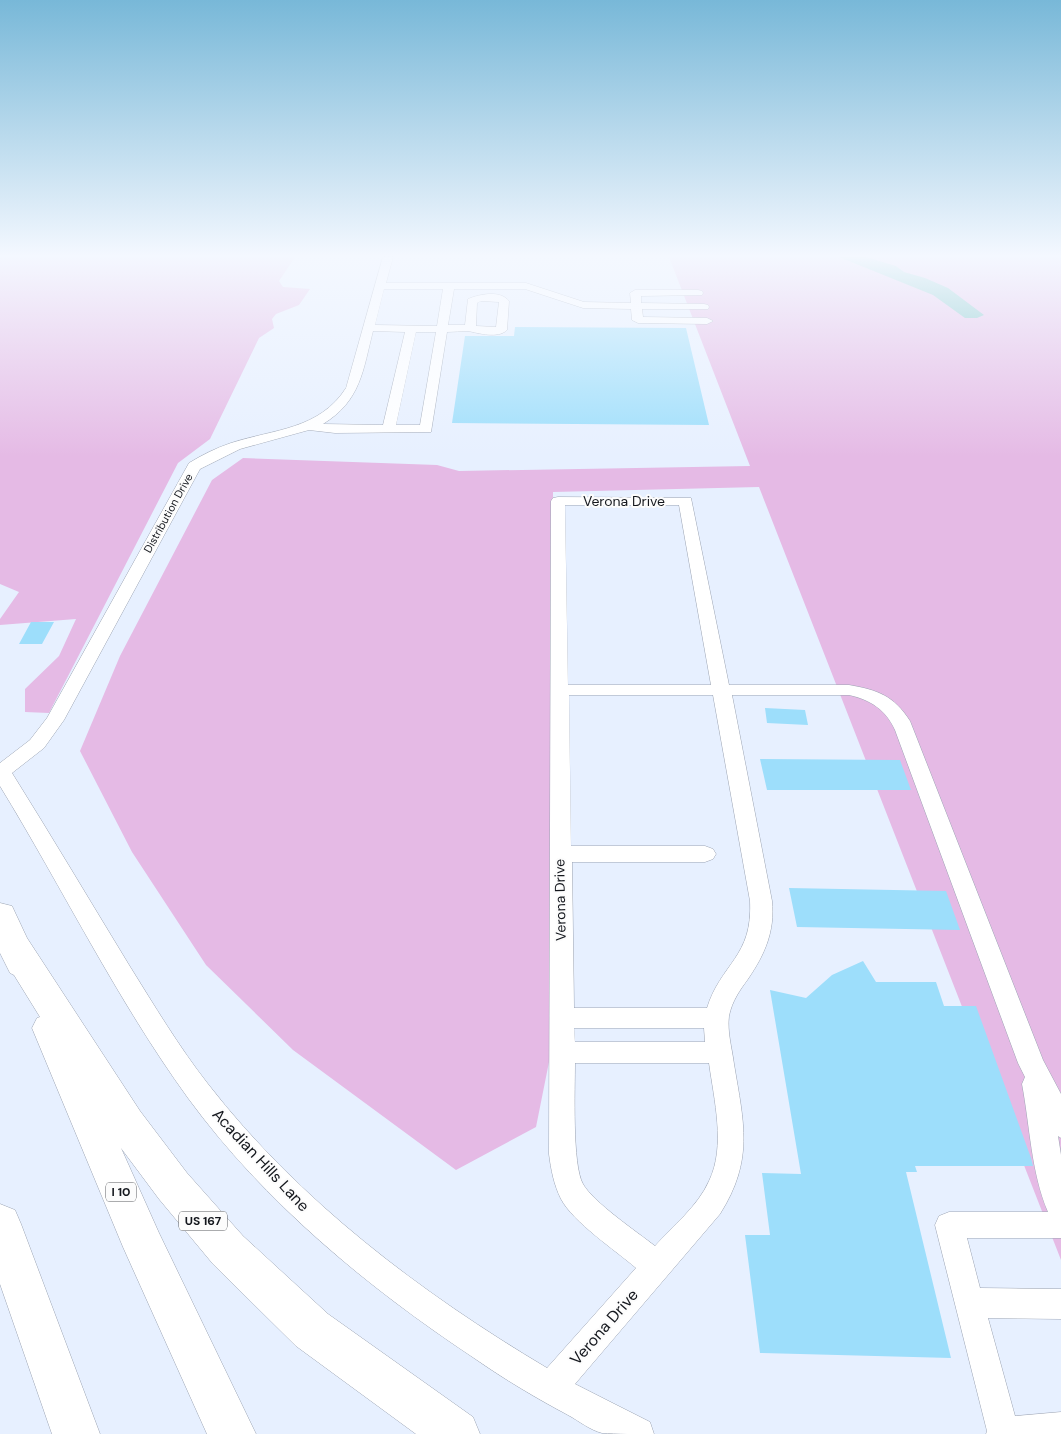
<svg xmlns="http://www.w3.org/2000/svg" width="1061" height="1434" viewBox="0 0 1061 1434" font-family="'DM Sans',sans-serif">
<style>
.green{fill:#e5bae5}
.water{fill:#71bebf}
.building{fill:#9ddefb}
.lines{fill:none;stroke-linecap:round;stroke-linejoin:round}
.minor-casing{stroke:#9ca4b3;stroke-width:1}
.highway-casing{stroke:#9ca4b3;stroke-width:1}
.minor{fill:#fff;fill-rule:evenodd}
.highway{fill:#fff;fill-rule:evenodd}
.labels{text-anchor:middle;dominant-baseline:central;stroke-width:4;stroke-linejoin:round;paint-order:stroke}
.far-street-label{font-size:11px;fill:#14171d;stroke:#fcfcfc}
.shield{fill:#fcfcfc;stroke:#5a5c60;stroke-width:1}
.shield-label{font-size:12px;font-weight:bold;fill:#14171d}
.street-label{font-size:14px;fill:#14171d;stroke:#fcfcfc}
.near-street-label{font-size:16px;fill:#14171d;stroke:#fcfcfc}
</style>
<rect width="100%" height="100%" fill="#e7f0ff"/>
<!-- green -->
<path class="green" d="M 0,257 L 295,257 L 279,281 L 283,287 L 310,289 L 299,305 L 276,314 L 272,319 L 274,328 L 259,338 L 210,439 L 178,463 L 49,713 L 25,712 L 25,689 L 59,656 L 76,619 L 0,625 L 0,619 L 19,592 L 0,584 Z
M 669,257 L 1061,257 L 1061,1260 L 759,487 L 553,492 L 551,1052 L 536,1127 L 456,1170 L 293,1050 L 206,965 L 132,852 L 80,751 L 120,656 L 212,480 L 243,458 L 437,465 L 459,471 L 750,466 Z"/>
<!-- water -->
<path class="water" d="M 839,257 L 866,257 L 896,266 L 904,272 L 925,278 L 948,288 L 984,315 L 977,318 L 965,318 L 933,295 Z"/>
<!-- building -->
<path class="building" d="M 515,327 L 686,328 L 709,425 L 452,423 L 465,336 L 514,336 Z
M 31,622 L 54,622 L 42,644 L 19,644 Z
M 765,708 L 805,710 L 808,725 L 767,723 Z
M 760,759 L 900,760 L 911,790 L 767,790 Z
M 789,888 L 946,891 L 960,930 L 797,927 Z
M 863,961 L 876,982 L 936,982 L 944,1006 L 976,1006 L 1031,1158 L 1033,1166 L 915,1166 L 917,1172 L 906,1172 L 951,1358 L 760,1353 L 745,1235 L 770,1235 L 762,1173 L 801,1174 L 770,990 L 806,998 L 832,975 Z"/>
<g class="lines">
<!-- minor casing -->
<g class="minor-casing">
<path id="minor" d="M 383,257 L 393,257 L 386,283 L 526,283 L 584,302 L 631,303 L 630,293 L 635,290 L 698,290 L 702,291 L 703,293 L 702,295 L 641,296 L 641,303 L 704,304 L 708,305 L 709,307 L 708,309 L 642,309 L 643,317 L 707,318 L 713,321 L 707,324 L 638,323 L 632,320 L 631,309 L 583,308 L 525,289 L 454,289 L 448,325 L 465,325 L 468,299 C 480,294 500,290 509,301 L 507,330 C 498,339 478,333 468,331 C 461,331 454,332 447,332 L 431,432 L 335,433 L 309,430 L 240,449 L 200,469 L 64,720 L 44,748 L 12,773 C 52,837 90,901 129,965 C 154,1005 179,1047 208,1084 C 299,1201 421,1293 547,1368 L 636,1268 C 615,1250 573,1222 561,1199 C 554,1185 551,1170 549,1154 L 551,501 L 553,498 L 558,497 L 691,498 L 729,685 L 849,685 C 878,690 894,696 910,721 L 1043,1060 L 1061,1094 L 1061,1138 L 1058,1136 L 1061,1155 L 1061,1238 L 967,1238 L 980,1288 L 1061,1289 L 1061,1319 L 988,1318 L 1015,1416 L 1061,1412 L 1061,1434 L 986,1434 L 987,1431 L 935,1225 L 939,1216 L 949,1212 L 1048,1212 C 1031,1172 1030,1126 1022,1084 L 1025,1077 L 1018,1063 L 895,730 C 886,710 871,700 849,695 L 732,695 L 772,901 C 775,931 765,954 748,979 C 740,990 732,1001 729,1016 C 727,1032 732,1048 734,1064 C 744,1124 754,1160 720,1214 L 575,1384 L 650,1422 L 654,1434 C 640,1434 615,1434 602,1433 C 590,1430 579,1421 568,1415 C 536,1398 504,1379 474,1358 C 367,1287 264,1202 188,1098 C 117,1000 63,889 0,786 L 0,763 L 30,740 L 47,718 L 189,463 C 202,455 216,448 231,443 C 274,429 319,430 346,388 ZM 384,289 L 443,289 L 437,326 L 375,325 ZM 481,301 L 499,302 L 496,327 L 476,326 L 477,303 ZM 373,331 L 405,332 L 383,425 L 323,424 C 361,401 363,370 373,331 ZM 416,332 L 436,332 L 420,425 L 396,425 ZM 565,505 L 679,505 L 711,685 L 568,685 ZM 569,695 L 713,695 L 750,901 C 753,957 721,963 707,1008 L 574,1008 L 572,862 L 705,862 L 713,859 L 716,854 L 713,849 L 705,846 L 571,846 ZM 574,1028 L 704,1028 L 705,1042 L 575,1042 ZM 575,1063 L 709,1063 C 714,1100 726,1146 709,1181 C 698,1206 673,1226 655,1246 C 637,1232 593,1202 583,1184 C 572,1165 575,1088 575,1063 Z"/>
</g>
<!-- highway casing -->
<g class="highway-casing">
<path id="highway" d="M 0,903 L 12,906 L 27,938 L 140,1111 L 187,1173 L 243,1236 L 328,1314 L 473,1417 L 480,1434 L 416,1434 L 296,1346 L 213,1264 L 159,1199 L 121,1148 L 159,1233 L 256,1434 L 207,1434 L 123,1247 L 32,1028 L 37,1018 L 40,1017 L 14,975 L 10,973 L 0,953 Z
M 0,1204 L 15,1210 L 21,1224 L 100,1434 L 52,1434 L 0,1284 Z"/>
</g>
<!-- minor -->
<use href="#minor" class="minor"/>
<!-- highway -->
<use href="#highway" class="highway"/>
</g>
<!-- sky -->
<linearGradient id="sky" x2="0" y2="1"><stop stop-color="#78b8d8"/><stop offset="0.56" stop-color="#f4f8ff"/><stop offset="1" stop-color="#f4f8ff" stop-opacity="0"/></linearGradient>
<rect width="1061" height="457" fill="url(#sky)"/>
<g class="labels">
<!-- far-street labels -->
<g class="far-street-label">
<text transform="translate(168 513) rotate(-61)">Distribution Drive</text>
</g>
<!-- shield labels -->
<g class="shield">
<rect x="106" y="1182.5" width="30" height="19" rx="4"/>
<rect x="179" y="1211.5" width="48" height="19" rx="4"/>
</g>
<g class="shield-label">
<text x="121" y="1192">I 10</text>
<text x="203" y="1221">US 167</text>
</g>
<!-- street labels -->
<g class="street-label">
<text x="624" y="501">Verona Drive</text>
<text transform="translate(560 900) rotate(-91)">Verona Drive</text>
</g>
<!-- near-street labels -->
<g class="near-street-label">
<text transform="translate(261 1160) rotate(47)">Acadian Hills Lane</text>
<text transform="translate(604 1327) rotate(-49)">Verona Drive</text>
</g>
</g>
</svg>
